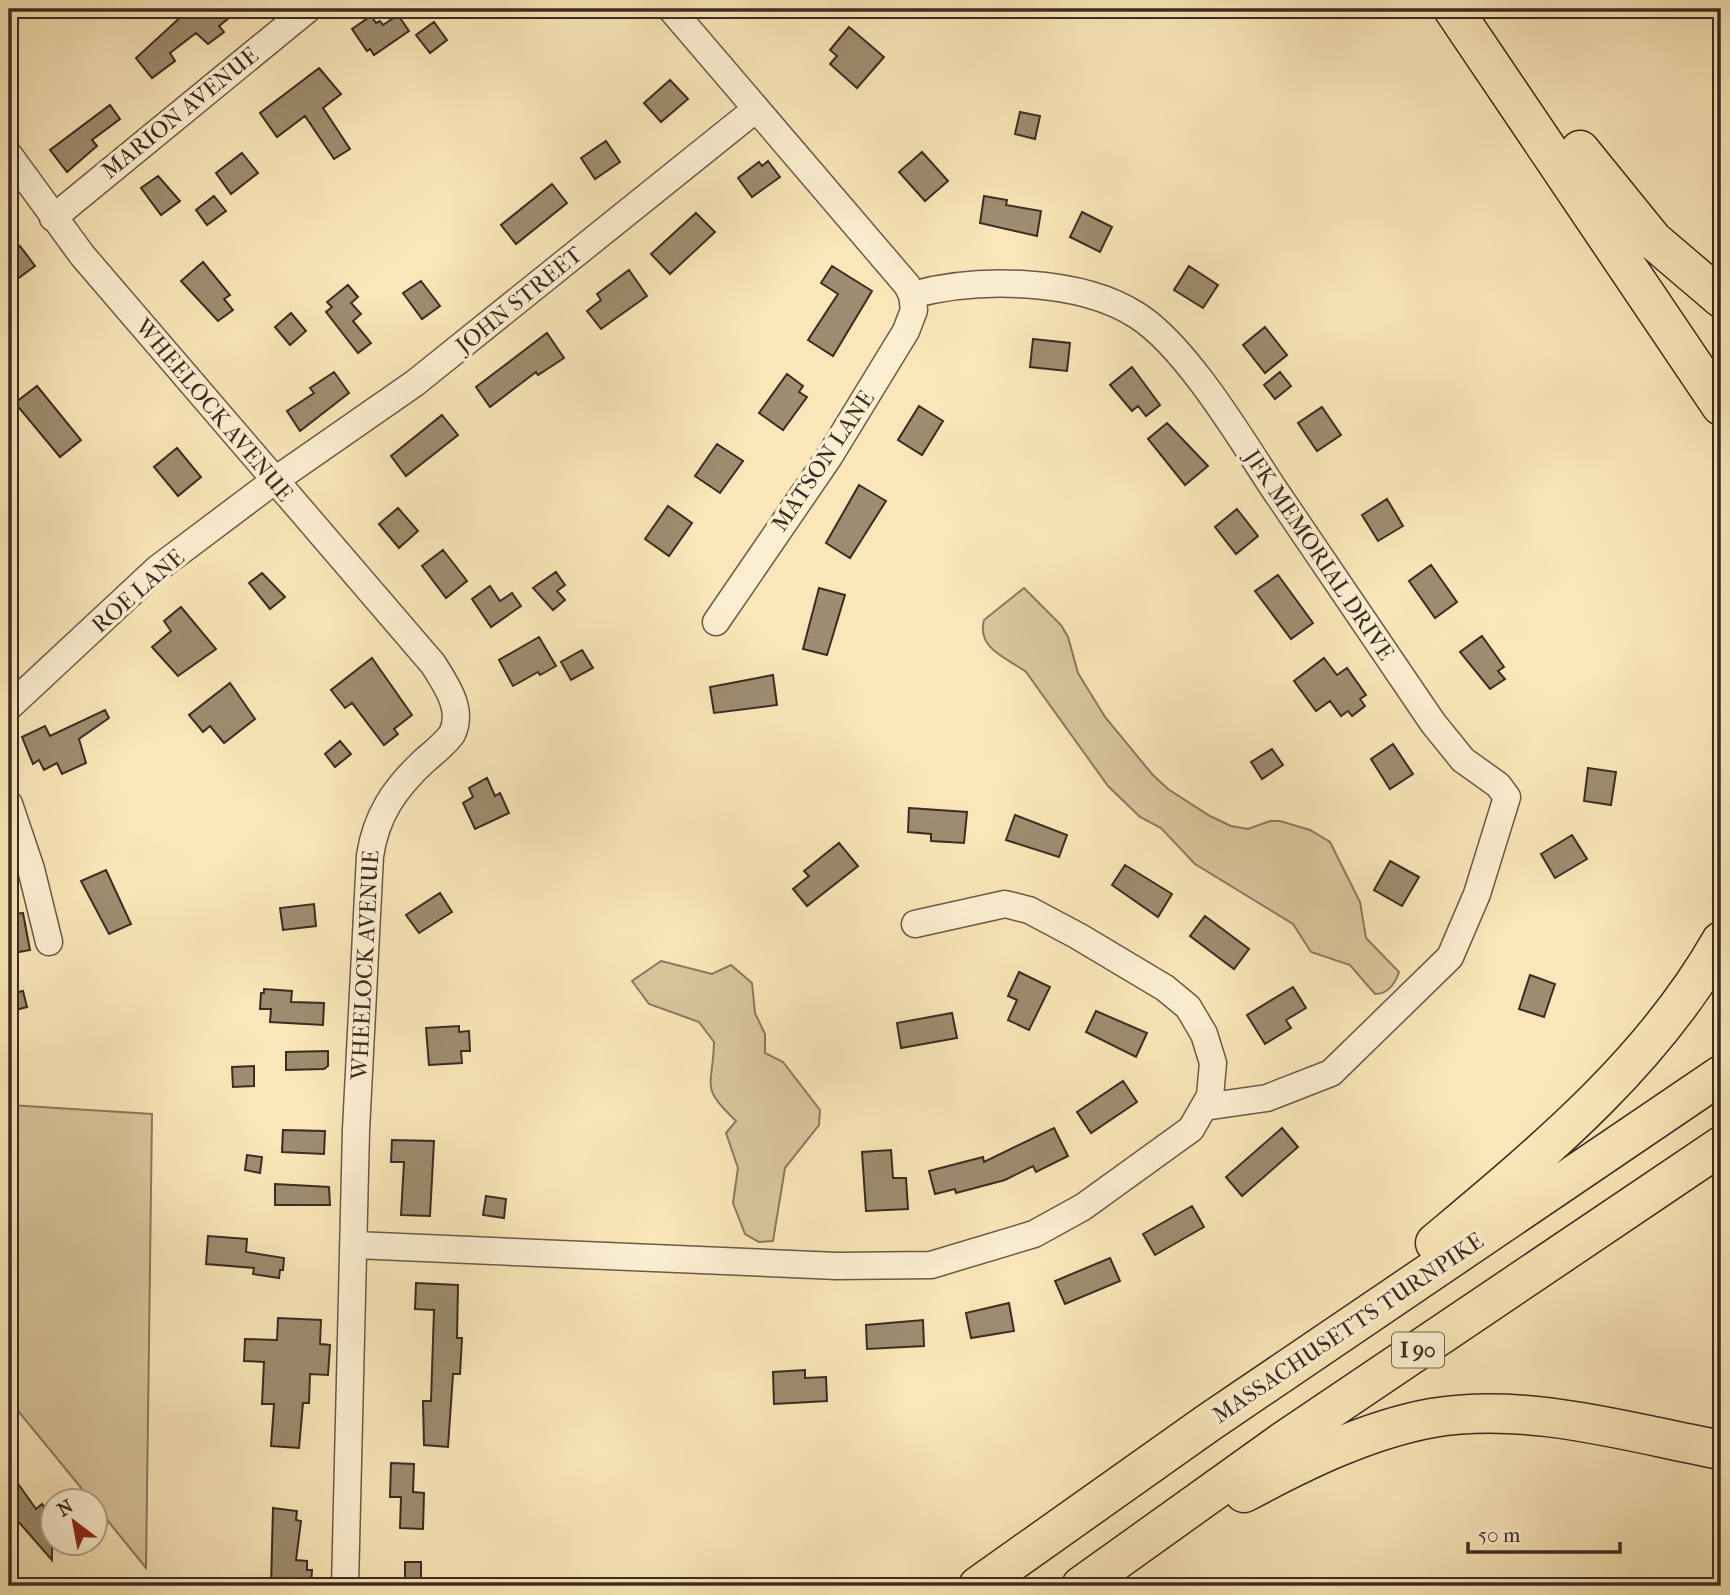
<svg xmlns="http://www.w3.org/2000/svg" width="1730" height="1595" viewBox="0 0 1730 1595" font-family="'IM FELL French Canon',serif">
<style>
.green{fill:#dac69e;stroke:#8a7960;stroke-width:2}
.building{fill:#9e8d70;stroke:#3b2c22;stroke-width:2}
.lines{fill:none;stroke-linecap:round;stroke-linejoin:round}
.minor-casing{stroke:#6b5a48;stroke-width:29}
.highway-casing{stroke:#3b2c22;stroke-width:41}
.minor{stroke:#fcefd1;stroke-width:26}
.highway{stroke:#fae6b8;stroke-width:38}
.labels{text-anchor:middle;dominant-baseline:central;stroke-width:7;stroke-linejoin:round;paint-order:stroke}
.shield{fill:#fcefd1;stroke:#756656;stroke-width:2}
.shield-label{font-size:21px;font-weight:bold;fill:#3b2c22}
.street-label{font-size:23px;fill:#3b2c22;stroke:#fcefd1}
</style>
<rect width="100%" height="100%" fill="#fae6b8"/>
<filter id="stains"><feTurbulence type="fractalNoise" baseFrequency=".00286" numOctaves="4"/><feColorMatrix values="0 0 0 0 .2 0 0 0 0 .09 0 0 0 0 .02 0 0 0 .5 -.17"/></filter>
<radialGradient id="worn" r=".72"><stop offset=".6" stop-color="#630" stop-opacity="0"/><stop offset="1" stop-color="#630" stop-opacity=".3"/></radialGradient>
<!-- green -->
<path class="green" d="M 1024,588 L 1061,625 L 1068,637 L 1078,673 L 1105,717 L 1152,774 L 1168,789 L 1210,816 L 1231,826 L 1248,829 L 1270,821 L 1280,821 L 1310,830 L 1330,842 L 1360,902 L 1366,938 L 1399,972 C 1395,984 1388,994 1375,994 L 1350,965 L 1311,952 L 1293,924 L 1195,864 L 1161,828 L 1140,817 L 1108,786 L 1026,672 C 1009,659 976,649 984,620 Z
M 661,961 L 712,974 L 731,965 L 752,983 L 755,1013 L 765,1034 L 765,1053 L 783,1062 L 820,1110 L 819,1125 L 785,1168 L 773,1241 L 759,1242 L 745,1234 L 733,1203 L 738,1168 L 726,1133 L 736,1121 C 699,1086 713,1088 714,1042 L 699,1022 L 649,1004 L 632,981 Z
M 9,1105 L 152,1114 L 146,1568 L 95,1505 L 94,1500 L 91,1500 L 9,1400 Z"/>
<!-- building -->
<path class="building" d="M 199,9 L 222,9 L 229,18 L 219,26 L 224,32 L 208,44 L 196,33 L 170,53 L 175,61 L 152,78 L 136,58 L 184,14 L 187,18 Z
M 398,15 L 409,31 L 374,55 L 370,49 L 367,51 L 352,29 L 371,16 L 376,23 L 380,21 L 383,25 Z
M 434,22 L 447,40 L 430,53 L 416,35 Z
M 849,27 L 884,57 L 857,88 L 830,64 L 837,56 L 830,50 Z
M 319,68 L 341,94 L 323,108 L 350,149 L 334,159 L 305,116 L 277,137 L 260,113 Z
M 670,80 L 688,99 L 661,122 L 644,103 Z
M 110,105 L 120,119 L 92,140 L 97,146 L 67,172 L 50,150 Z
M 1020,112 L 1040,116 L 1035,139 L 1015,134 Z
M 606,141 L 620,162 L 595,179 L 581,158 Z
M 922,152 L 948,181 L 925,201 L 899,172 Z
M 242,153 L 258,173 L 231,194 L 216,173 Z
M 768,161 L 780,177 L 752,197 L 738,178 L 759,162 L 762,166 Z
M 158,176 L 180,201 L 161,215 L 141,188 Z
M 552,184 L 567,203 L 516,244 L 501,225 Z
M 214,196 L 226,211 L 207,225 L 196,210 Z
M 984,196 L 1007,200 L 1006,205 L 1041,211 L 1037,236 L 980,223 Z
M 1082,212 L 1112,227 L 1100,252 L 1070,237 Z
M 696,213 L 715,232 L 670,274 L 651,254 Z
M 20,246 L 35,266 L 9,285 L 9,255 Z
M 203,262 L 230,295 L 224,299 L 233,310 L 218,321 L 181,281 Z
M 832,266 L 872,291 L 833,356 L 808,340 L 838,294 L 821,283 Z
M 1189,266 L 1218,285 L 1203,308 L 1174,290 Z
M 629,270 L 647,296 L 601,329 L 587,311 L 601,300 L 597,294 Z
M 421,281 L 440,306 L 422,319 L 403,293 Z
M 348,285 L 358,297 L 351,303 L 361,314 L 353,321 L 371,343 L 358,353 L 326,312 L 332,307 L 327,302 Z
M 291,313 L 306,331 L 290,345 L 275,327 Z
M 1265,327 L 1287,355 L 1265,373 L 1243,345 Z
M 547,333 L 564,358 L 538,375 L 536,372 L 490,407 L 476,387 Z
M 1033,339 L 1070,343 L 1067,371 L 1030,367 Z
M 1132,367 L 1160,405 L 1146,416 L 1138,406 L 1132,411 L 1110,385 Z
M 334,372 L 349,393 L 300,431 L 287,411 L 314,393 L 310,388 Z
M 1280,372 L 1291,386 L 1275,399 L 1264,385 Z
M 787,374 L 803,386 L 799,392 L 807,397 L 783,430 L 759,413 Z
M 37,386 L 81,440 L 60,457 L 15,403 Z
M 919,406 L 943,421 L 922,455 L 898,440 Z
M 1322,407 L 1341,435 L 1317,451 L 1298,423 Z
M 442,415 L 458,435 L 406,476 L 391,456 Z
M 1167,423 L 1208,466 L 1185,485 L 1148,439 Z
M 717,444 L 743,461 L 720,493 L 695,476 Z
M 177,448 L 201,477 L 178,496 L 154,467 Z
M 859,485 L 886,501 L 850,558 L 826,543 Z
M 1387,499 L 1403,526 L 1378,541 L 1362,515 Z
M 668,506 L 692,523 L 669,556 L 645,539 Z
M 398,508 L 418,531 L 399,548 L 379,524 Z
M 1237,509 L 1258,536 L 1236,554 L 1215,527 Z
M 443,550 L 467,581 L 446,598 L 422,566 Z
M 1431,565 L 1457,602 L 1435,618 L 1409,581 Z
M 556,572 L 565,585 L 557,591 L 565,600 L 553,610 L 533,588 Z
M 262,573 L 285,597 L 270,609 L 249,583 Z
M 1278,575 L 1313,623 L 1291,639 L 1255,591 Z
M 490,586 L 500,601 L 512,593 L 521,606 L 491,627 L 472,599 Z
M 819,588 L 845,595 L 827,655 L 803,649 Z
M 181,607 L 216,649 L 178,676 L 152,647 L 171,631 L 164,621 Z
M 1482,636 L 1504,667 L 1498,671 L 1505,679 L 1490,689 L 1460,652 Z
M 539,637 L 556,666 L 540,675 L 538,672 L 513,686 L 499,660 Z
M 582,650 L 593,668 L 571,680 L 561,662 Z
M 372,658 L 412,715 L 394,729 L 398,734 L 384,745 L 352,703 L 345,708 L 331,690 Z
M 1324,658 L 1337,675 L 1347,668 L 1366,695 L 1360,699 L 1365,706 L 1352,716 L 1348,711 L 1341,716 L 1330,701 L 1316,711 L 1294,681 Z
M 773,675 L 777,705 L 714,713 L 710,687 Z
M 230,683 L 255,719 L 224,743 L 210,726 L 203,732 L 189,715 Z
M 105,710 L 109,718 L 79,739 L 86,763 L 62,774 L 57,763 L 44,770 L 39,760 L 33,764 L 22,737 L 45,726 L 50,736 Z
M 340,741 L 351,754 L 335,767 L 325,754 Z
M 1393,744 L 1413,774 L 1390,789 L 1371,759 Z
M 1272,749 L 1283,765 L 1262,779 L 1251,762 Z
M 1588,768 L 1616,772 L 1611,805 L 1584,801 Z
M 487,778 L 495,796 L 500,793 L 509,813 L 475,829 L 463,803 L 473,797 L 469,788 Z
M 909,808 L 967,812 L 964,843 L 931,841 L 931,834 L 908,832 Z
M 1015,815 L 1067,835 L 1059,857 L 1006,840 Z
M 1572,835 L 1587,859 L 1555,878 L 1541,854 Z
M 839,843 L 858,866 L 807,906 L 793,889 L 809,876 L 804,871 Z
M 1390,861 L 1419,877 L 1402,906 L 1374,890 Z
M 1125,865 L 1172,894 L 1158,917 L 1112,885 Z
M 106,870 L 131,924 L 109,934 L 81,881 Z
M 440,893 L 452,912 L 419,933 L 406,915 Z
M 314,904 L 316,926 L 283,930 L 280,908 Z
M 23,913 L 30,950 L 13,953 L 11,947 L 9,948 L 9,915 Z
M 1205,916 L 1249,949 L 1234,969 L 1190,936 Z
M 1019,972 L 1050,987 L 1029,1030 L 1008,1020 L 1017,1000 L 1008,996 Z
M 1530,975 L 1555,984 L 1544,1017 L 1519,1009 Z
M 1293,987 L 1306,1008 L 1286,1020 L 1291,1028 L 1265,1044 L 1247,1015 Z
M 264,989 L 292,991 L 291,1002 L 324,1003 L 323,1025 L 270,1022 L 271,1009 L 260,1009 L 261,993 L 264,993 Z
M 23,991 L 27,1007 L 9,1012 L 9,994 Z
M 1096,1011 L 1147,1033 L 1136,1057 L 1086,1032 Z
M 952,1013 L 957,1038 L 901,1048 L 897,1023 Z
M 459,1026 L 459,1032 L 469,1031 L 470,1051 L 461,1051 L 462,1063 L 429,1065 L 426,1028 Z
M 328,1051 L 328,1066 L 324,1069 L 286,1070 L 286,1052 Z
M 254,1066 L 254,1086 L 233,1087 L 232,1067 Z
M 1123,1081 L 1137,1102 L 1091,1133 L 1077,1112 Z
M 1054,1128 L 1068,1156 L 1036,1172 L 1033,1166 L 1005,1180 L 956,1193 L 955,1189 L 935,1194 L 929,1171 L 983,1157 L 984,1162 Z
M 1282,1128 L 1298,1147 L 1242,1196 L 1226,1177 Z
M 283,1130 L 325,1131 L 324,1154 L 282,1152 Z
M 392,1140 L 434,1141 L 430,1216 L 401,1215 L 404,1162 L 391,1162 Z
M 891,1150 L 893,1178 L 906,1178 L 908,1209 L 866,1211 L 862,1152 Z
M 247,1155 L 262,1157 L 260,1173 L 245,1170 Z
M 275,1184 L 329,1187 L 330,1205 L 275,1205 Z
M 486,1196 L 506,1199 L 504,1218 L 483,1215 Z
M 1192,1206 L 1204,1227 L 1155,1255 L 1143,1234 Z
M 208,1236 L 247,1239 L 246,1252 L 284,1258 L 283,1270 L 280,1270 L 279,1278 L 253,1274 L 254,1268 L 206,1264 Z
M 1110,1258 L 1120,1281 L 1065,1304 L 1055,1281 Z
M 416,1283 L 458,1285 L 457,1338 L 462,1338 L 460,1374 L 453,1374 L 448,1447 L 424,1445 L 423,1401 L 431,1401 L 434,1310 L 415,1309 Z
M 1009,1303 L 1014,1331 L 971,1338 L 966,1313 Z
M 278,1318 L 321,1320 L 320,1344 L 330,1345 L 328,1375 L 310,1374 L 309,1403 L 303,1403 L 299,1448 L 271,1446 L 274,1404 L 262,1404 L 264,1362 L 244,1361 L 245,1339 L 277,1340 Z
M 923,1320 L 924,1346 L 867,1349 L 866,1325 Z
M 805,1370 L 805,1378 L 826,1377 L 827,1401 L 774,1404 L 773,1372 Z
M 391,1463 L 414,1464 L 413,1492 L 424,1493 L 423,1529 L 400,1528 L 401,1497 L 390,1497 Z
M 9,1471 L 36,1509 L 42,1504 L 52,1516 L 52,1560 L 9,1511 Z
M 273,1508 L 297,1511 L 296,1520 L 301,1521 L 296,1560 L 307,1561 L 307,1570 L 312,1570 L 311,1586 L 271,1586 Z
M 405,1562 L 421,1562 L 421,1586 L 405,1586 Z"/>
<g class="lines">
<!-- minor casing -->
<g class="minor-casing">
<path id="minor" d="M 671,9 L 907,285 L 912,295 C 977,277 1080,278 1138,316 C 1186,347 1240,437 1272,486 C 1325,565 1379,644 1433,723 L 1463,760 L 1498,785 L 1507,797 L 1477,894 L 1450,957 L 1331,1073 L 1267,1098 L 1204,1107
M 9,155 L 82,255 L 433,664 C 446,685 464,709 452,734 C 444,745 433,753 424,761 C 394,789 376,816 370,856 L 356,1130 L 345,1586
M 53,218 L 308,9
M 716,622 L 829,457 L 906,331 L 914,310 L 912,295
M 9,707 L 157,569 L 274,481 L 415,383 L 756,109
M 9,804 L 31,869 L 49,942
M 355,1245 L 837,1266 L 931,1265 L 1034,1234 L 1083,1207 L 1191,1129 L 1210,1096 L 1213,1063 L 1204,1034 L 1188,1007 L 1165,988 L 1078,936 L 1029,910 L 1005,904 L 915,924"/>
</g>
<!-- highway casing -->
<g class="highway-casing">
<path id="highway" d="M 1453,9 L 1721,406
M 1580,150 L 1653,240 L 1721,298
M 1435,1243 C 1542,1153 1651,1064 1721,941
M 1244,1493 C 1302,1462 1366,1430 1432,1418 C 1528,1402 1627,1432 1721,1450
M 978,1586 L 1208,1423 L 1721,1075
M 1081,1586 L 1285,1440 L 1721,1146"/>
</g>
<!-- minor -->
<use href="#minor" class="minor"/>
<!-- highway -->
<use href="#highway" class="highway"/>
</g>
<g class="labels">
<!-- shield labels -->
<rect class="shield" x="1392" y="1332.5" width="52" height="35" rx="5"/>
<g class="shield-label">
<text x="1418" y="1350">I 90</text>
</g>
<!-- street labels -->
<g class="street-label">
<text transform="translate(180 113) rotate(-39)">MARION AVENUE</text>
<text transform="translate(519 300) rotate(-39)">JOHN STREET</text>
<text transform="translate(214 410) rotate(50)">WHEELOCK AVENUE</text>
<text transform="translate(823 461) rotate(-56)">MATSON LANE</text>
<text transform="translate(1319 555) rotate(56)">JFK MEMORIAL DRIVE</text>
<text transform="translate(138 591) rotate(-41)">ROE LANE</text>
<text transform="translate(365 965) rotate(-87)">WHEELOCK AVENUE</text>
<text transform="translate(1348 1328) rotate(-34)">MASSACHUSETTS TURNPIKE</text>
</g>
</g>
<!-- margin -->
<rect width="1730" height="1595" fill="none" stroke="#fae6b8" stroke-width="35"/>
<rect x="10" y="10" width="1709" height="1574" fill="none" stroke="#3b2c22" stroke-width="3.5"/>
<rect x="18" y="18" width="1695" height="1560" fill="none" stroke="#3b2c22" stroke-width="2"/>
<!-- north arrow -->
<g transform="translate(74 1522) rotate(328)"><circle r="33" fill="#fcefd1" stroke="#afa18b" stroke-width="2"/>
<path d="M0-5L12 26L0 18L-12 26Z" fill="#8f2418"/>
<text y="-10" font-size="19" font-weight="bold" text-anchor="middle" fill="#3b2c22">N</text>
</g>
<!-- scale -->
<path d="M1468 1542v10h152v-10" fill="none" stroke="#3b2c22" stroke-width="3.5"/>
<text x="1478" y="1542" font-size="21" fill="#3b2c22" stroke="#fcefd1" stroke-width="5" paint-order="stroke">50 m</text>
<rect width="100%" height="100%" filter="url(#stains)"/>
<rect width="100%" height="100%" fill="url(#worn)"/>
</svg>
